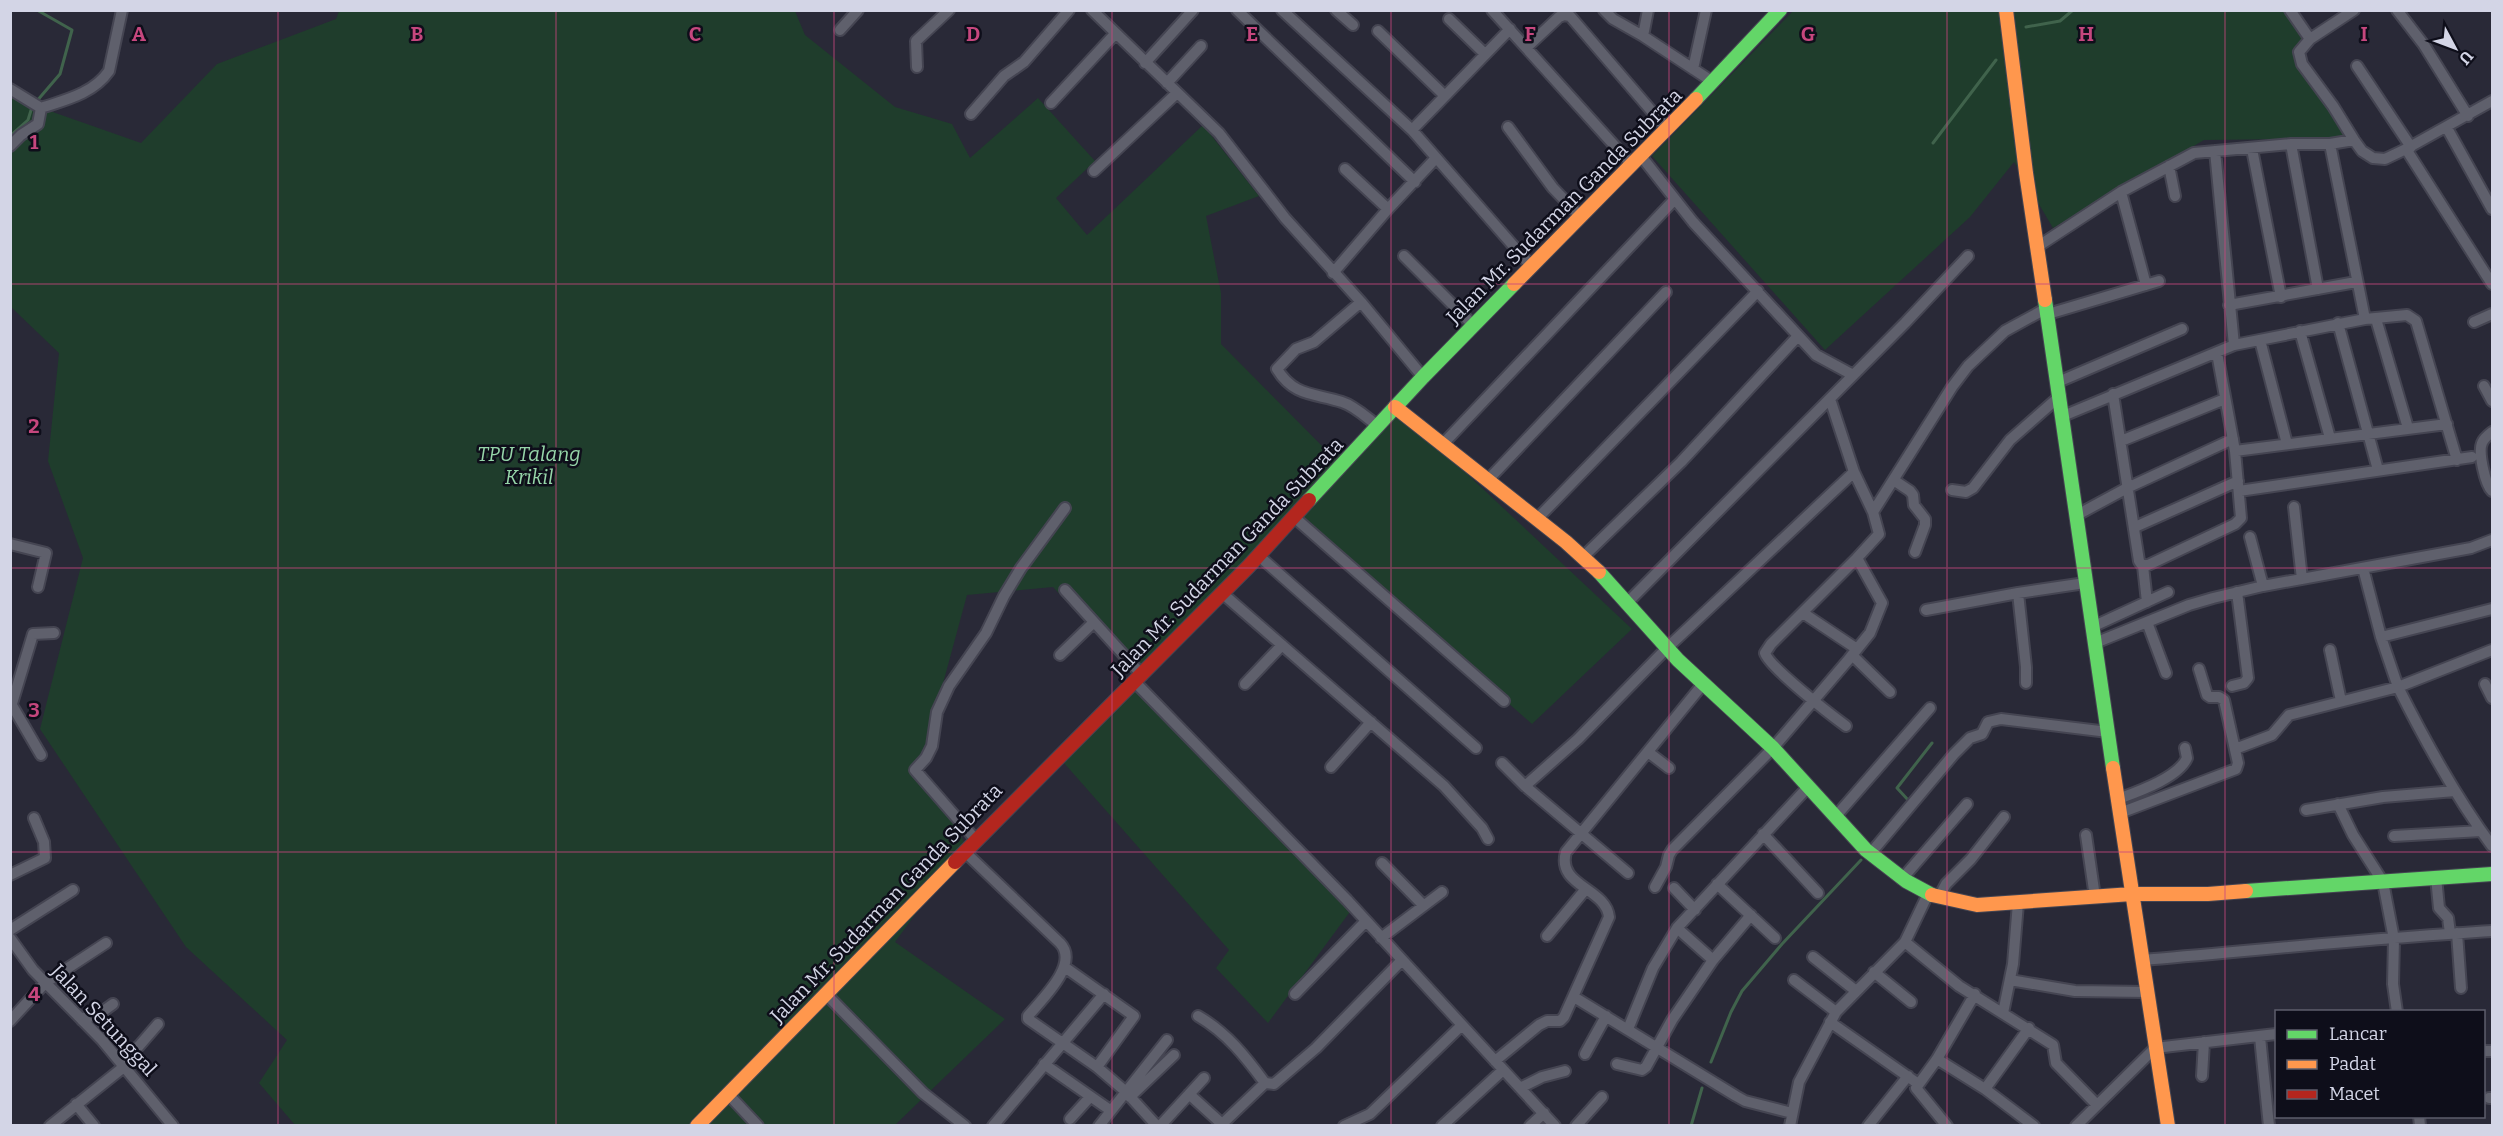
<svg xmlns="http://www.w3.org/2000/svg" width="2503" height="1136" viewBox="0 0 2503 1136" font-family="Bitter,serif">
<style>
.green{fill:#1f3d2c}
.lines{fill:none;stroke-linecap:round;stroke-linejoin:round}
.stream{stroke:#40634c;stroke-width:3}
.street-casing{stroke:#454552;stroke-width:14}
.fast-casing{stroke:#454552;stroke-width:16}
.slow-casing{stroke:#454552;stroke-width:16}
.jam-casing{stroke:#454552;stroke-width:16}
.street{stroke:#5f606c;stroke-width:10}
.fast{stroke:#63d668;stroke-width:14}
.slow{stroke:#ff974d;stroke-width:14}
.jam{stroke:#b3261e;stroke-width:14}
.grid{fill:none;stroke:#c6477e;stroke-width:1.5;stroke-opacity:0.55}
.labels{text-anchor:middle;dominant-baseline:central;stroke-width:5;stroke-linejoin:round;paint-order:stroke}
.street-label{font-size:20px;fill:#d3d5e6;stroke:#0e0e1a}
.park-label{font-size:20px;font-style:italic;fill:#96d6a9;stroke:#0e0e1a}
.grid-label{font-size:20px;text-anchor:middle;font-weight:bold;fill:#c6477e;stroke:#0e0e1a;stroke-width:5;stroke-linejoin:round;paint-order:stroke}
</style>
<rect width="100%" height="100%" fill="#292937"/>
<!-- green -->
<path class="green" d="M 1794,10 L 2295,11 L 2312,36 L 2296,48 L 2359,138 L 2204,140 L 2053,228 L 2014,162 L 1970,217 L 1825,350 L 1652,156 Z
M 339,11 L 795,11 L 805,35 L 895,107 L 952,124 L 970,158 L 1038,98 L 1095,161 L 1056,198 L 1087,235 L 1203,125 L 1259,196 L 1206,216 L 1221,293 L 1221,344 L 1334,458 L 1399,410 L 1632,629 L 1532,724 L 1295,515 L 1133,673 L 1053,587 L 967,595 L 920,768 L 966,845 L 895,942 L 1005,1019 L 895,1125 L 295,1125 L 259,1083 L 287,1040 L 186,947 L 40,729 L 83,558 L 48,461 L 59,353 L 11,307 L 10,97 L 141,143 L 217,64 L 336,19 Z
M 1137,684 L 1352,909 L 1268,1023 L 1216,968 L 1229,950 L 1064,763 Z"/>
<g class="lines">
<!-- stream -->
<path class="stream" d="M 2026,27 L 2060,21 L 2073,10
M 36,102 L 60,74 L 72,30 L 37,10
M 10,136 L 28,120 L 32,107
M 1933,143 L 1996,60
M 1909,801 L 1897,788 L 1932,743
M 1711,1062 L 1731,1012 L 1742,991 L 1782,944 L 1861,860
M 1691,1126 L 1702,1088"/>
<!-- street casing -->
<g class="street-casing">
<path id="street" d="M 1092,10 L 1219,133 L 1285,218 L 1361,302 L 1423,377
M 1237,10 L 1415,182
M 1282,10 L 1412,130 L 1531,266
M 1336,10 L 1353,25
M 1492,10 L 1632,165
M 1604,10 L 1613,19 L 1643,36
M 1648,10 L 1643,36 L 1713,82
M 2290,10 L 2310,39 L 2354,10
M 2397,10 L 2424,45 L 2468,116
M 1449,19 L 1485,54
M 840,30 L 858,10
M 1378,31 L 1444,95
M 2310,39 L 2299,52 L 2302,64 L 2333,106 L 2354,140 L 2362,151 L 2373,158 L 2385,159 L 2406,149 L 2492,101
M 1527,47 L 1559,17 L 1564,15 L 1570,16 L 1667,129
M 1145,63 L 1193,10
M 2357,66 L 2411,147
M 917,67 L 916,41 L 949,10
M 1693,69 L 1706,10
M 1167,83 L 1201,46
M 10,89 L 41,108
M 1051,103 L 1115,34
M 41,108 C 65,100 93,94 109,71 L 122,10
M 971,114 L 1004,76 L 1024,62 L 1069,10
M 1508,127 L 1553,188 L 1580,216
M 2447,128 L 2492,209
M 1412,130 L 1510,29
M 2291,144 L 2318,289
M 2330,144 L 2365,319
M 10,146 L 21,135 L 38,124 L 41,108
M 2252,149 L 2281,297
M 2406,149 L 2492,284
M 2215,151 L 2234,345
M 1641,156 L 1693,222 L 1816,355 L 1853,375
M 2169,166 L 2175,196
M 1345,169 L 1388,209
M 1094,171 L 1177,93
M 2121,192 L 2146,285
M 2037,247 L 2121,192 L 2194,153 L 2291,144 L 2330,144 L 2354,140
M 1404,256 L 1473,325
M 1333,273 L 1388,209 L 1436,158
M 1361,302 L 1314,342 L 1296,349 L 1277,369 C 1294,397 1315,393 1342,402 C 1355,406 1367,418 1378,426
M 2229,305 L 2356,282
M 2048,314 L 2159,281
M 2376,319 L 2408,428
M 2474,322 L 2492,314
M 2338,323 L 2378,470
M 2300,331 L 2330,438
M 2260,340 L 2287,444
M 2058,382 L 2182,329
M 2484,386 L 2492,401
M 2113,394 L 2139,561 L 2141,564 L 2146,566 L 2235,524 L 2241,518 L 2235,451 L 2217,353
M 2063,416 L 2234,345 L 2365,319 L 2407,315 L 2416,321 L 2457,460
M 2492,432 C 2488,435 2484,438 2482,443 C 2478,452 2485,484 2492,491
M 2121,441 L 2225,399
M 1442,445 L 1674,200
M 2235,451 L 2447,424
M 1487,481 L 1666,292
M 1895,481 L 1910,491 L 1913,495 L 1914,505 L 1925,519 L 1925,525 L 1915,552
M 1952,490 L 1966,492 L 1973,488 L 2010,440 L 2060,396
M 2239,491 L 2472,457
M 2294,507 L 2302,579
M 1873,512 L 1952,387 L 1968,366 L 2005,331 L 2047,308
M 2077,515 L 2127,488 L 2233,439
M 1294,517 L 1504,701
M 1537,519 L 1758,291
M 2135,527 L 2238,481
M 2250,537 L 2263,586
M 10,544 L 46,553 L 38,587
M 1259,556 L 1476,748
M 1583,557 L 1681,462 L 1798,336
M 2143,566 L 2147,602
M 1065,590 L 1142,675
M 1222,593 L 1444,786 L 1482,828 L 1488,839
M 2018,593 L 2026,667 L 2026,683
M 1628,602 L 1905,323 L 1968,256
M 1926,610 L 2018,593 L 2085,583
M 1803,613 L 1857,649
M 2147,622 L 2166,673
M 2092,627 L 2168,592
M 2381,637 L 2492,609
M 2095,643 L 2189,605 L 2213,598 L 2263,586 L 2471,548 L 2492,540
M 2330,650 L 2341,701
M 2492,650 L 2398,687 C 2426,743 2455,796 2492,846
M 1060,655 L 1093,623
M 1852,655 L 1890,692
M 1135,682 L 1347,900 L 1555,1126
M 1245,684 L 1282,645
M 2485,684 L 2492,698
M 2232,686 L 2244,683 L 2248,678 L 2237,592
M 13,707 L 41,755
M 10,710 L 33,634 L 54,633
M 1846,726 C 1831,715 1769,667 1765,653 L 1771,644 L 1857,558
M 2235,749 L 2272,735 L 2289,715 L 2398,687 L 2381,637 L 2363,568
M 1648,752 L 1669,768
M 1502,763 L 1525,786 L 1628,873
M 1331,767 L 1371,722
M 1525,786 L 1578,739 L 1667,648 L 1854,472
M 2118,799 C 2137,792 2178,778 2187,758 L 2185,748
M 2338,804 L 2353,835 L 2383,882 L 2394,939 L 2393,984 L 2397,1012
M 2306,810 L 2383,797 L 2455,791
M 2120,813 L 2236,769 L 2238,763 L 2224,700 L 2219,697 L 2210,697 L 2207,695 L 2199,669
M 1836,816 L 1930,708
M 1763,834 L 1818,893
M 2086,835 L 2095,897
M 2394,836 L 2481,831
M 976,840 L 915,770 L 926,758 L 932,746 L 937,712 L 949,686 L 986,633 L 1004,596 L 1021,568 L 1065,508
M 965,852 L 1060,943 C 1080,964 1042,999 1028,1016 L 1028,1019 L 1097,1067 L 1125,1091 L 1157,1126
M 1870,854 L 1954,754 L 1970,738 L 1982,734 L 1988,722 L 2001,719 L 2108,732
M 1382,863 L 1423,905
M 10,875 L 45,858 L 44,842 L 34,818
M 2436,877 L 2439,908 L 2448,918 L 2450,933
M 1902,879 L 1967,804
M 1717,884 L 1775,938
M 1655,887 L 1666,867 L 1669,855 L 1672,850 L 1773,748 L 1849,659 L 1870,633 L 1882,603 L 1857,558 L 1879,534 L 1873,512 L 1854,472 L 1830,399
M 1674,888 L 1695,910
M 1939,897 L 1946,884 L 1971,859 L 2004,817
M 1677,928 L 1713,960
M 10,930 L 73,890
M 2457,933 L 2461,988
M 1547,936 L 1585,890
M 10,938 L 33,970 L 102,1040 L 173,1126
M 1381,938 L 1442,892
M 1905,942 L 1959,986 L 2053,1045 L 2056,1063 L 2097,1105
M 1813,957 L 1856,991
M 2142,960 C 2259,950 2375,938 2492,931
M 1066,968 L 1134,1016 L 1097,1067
M 1874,972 L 1911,1002
M 1794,980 L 1836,1012
M 2010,980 L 2075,991 L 2147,992
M 1295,994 L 1366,921
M 827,995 L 923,1093 L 965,1126
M 1574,997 L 1736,1096 L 1745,1101 L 1792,1113
M 2003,1013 L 2013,964 L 2018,903
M 1198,1016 C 1227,1033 1245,1056 1265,1083 L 1274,1084 L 1316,1048 L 1402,960
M 82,1020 L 88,1016 L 95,1017 L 113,1004
M 10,1021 L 45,983 L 106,943
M 1830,1022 L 1917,1083
M 1628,1029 L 1653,968 L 1677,928 L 1808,787
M 2260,1037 L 2269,1126
M 2484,1051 L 2492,1051
M 1585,1054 L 1606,1016
M 119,1059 L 139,1046 L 158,1024
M 1937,1059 L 1985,1089 L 2034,1126
M 1495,1061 L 1539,1025 L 1547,1021 L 1560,1021 L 1564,1017 L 1609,917 C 1606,888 1556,886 1566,852 L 1703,684
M 1044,1064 L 1110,1110
M 1617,1064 L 1642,1070 L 1646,1067 L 1672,1020 L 1713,960 L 1751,915
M 2202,1076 L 2204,1042
M 1520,1088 L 1542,1077 L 1565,1071
M 1985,1089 L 2029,1028
M 728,1094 L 758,1126
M 1189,1094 L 1222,1124
M 1130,1097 L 1174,1055
M 2489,1098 L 2492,1098
M 76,1104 L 94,1126
M 2419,1116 L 2420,1126
M 1070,1119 L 1090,1097
M 50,1126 L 125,1066
M 993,1126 L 1104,994
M 1099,1126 L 1167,1040
M 1160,1126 L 1204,1078
M 1220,1126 L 1265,1083
M 1344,1126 L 1370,1114 L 1462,1025
M 1442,1126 L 1503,1070
M 1530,1126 L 1544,1113
M 1576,1126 L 1602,1097
M 1790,1126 L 1799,1082 L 1836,1012 L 1905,942 L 1928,894
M 1868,1126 L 1908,1076
M 1947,1126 L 1916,1088 L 1937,1059 L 1975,994
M 2076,1126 L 2155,1048 L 2276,1034"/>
</g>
<!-- fast casing -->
<g class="fast-casing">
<path id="fast" d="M 1696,99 L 1780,10
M 2045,300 L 2113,768
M 1309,500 L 1423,377 L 1514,284
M 1599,572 L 1678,660 L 1773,748 L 1866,850 L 1906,881 L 1932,895
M 2246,891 L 2492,874"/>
</g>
<!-- slow casing -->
<g class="slow-casing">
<path id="slow" d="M 2006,10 L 2026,173 L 2045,300
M 1514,284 L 1696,99
M 1395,407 L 1566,542 L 1599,572
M 2113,768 L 2168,1126
M 1932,895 L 1977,905 L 2132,894 L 2208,894 L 2246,891
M 697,1126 L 955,862"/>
</g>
<!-- jam casing -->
<g class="jam-casing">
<path id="jam" d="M 955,862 L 1249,566 L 1309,500"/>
</g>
<!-- street -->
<use href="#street" class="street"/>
<!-- fast -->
<use href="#fast" class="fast"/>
<!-- slow -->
<use href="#slow" class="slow"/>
<!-- jam -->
<use href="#jam" class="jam"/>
</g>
<!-- grid -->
<path class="grid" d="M 278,10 L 278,1126M 556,10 L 556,1126M 834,10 L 834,1126M 1112,10 L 1112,1126M 1391,10 L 1391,1126M 1669,10 L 1669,1126M 1947,10 L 1947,1126M 2225,10 L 2225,1126M 10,284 L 2492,284M 10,568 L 2492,568M 10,852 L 2492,852"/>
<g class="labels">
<!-- street labels -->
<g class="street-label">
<text transform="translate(1564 206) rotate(-45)">Jalan Mr. Sudarman Ganda Subrata</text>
<text transform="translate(1227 557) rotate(-46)">Jalan Mr. Sudarman Ganda Subrata</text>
<text transform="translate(886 903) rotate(-46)">Jalan Mr. Sudarman Ganda Subrata</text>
<text transform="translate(104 1020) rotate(47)">Jalan Setunggal</text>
</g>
<!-- park labels -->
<g class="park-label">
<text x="529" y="454">TPU Talang<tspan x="529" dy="23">Krikil</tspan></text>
</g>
</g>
<g class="grid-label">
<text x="139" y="41">A</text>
<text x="417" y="41">B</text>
<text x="695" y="41">C</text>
<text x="973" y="41">D</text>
<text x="1252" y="41">E</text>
<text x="1530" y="41">F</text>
<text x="1808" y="41">G</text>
<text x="2086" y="41">H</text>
<text x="2364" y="41">I</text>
<text x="34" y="149">1</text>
<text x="34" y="433">2</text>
<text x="34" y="717">3</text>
<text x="34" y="1001">4</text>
</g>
<!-- border -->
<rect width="2503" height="1136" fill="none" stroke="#d3d5e6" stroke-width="24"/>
<!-- legend -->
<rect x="2275" y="1010" width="210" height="108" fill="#0e0e1a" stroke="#5d5e6c" stroke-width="1.5"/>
<rect x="2287" y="1030" width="30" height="9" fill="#63d668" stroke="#5d5e6c" stroke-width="1.5"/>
<text x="2329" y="1040" font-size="18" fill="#d3d5e6">Lancar</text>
<rect x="2287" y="1060" width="30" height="9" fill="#ff974d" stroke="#5d5e6c" stroke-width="1.5"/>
<text x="2329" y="1070" font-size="18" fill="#d3d5e6">Padat</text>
<rect x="2287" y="1090" width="30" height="9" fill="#b3261e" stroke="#5d5e6c" stroke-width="1.5"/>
<text x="2329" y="1100" font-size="18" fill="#d3d5e6">Macet</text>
<!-- north arrow -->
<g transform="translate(2455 48) rotate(131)" stroke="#0e0e1a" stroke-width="4.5" paint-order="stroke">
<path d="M0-4.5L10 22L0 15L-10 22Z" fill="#d3d5e6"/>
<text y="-9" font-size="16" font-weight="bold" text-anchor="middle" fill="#d3d5e6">U</text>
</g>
</svg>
